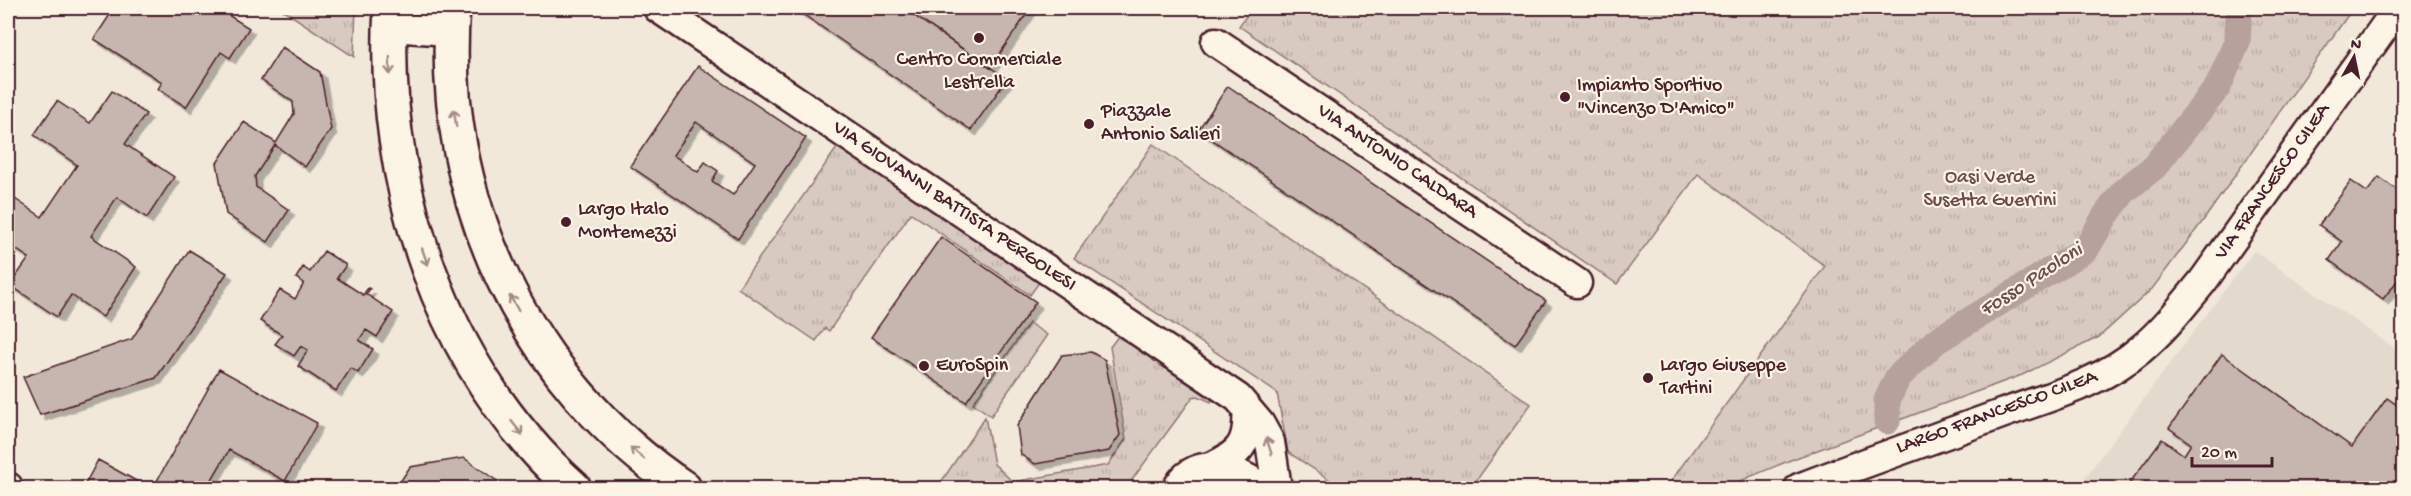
<svg xmlns="http://www.w3.org/2000/svg" width="2411" height="496" viewBox="0 0 2411 496" font-family="'Gochi Hand',sans-serif">
<style>
.built{fill:#e4d9cd}
.grass{fill:#d8cac0;stroke:#917476;stroke-width:1.5}
.park{fill:url(#park-tufts);stroke:#917476;stroke-width:1.5}
.lines{fill:none;stroke-linecap:round;stroke-linejoin:round}
.canal{stroke:#b6a19c;stroke-width:27}
.building{fill:#c7b6af;stroke:#4a1f2b;stroke-width:1.5;fill-rule:evenodd;filter:url(#shadow)}
.minor-casing{stroke:#4a1f2b;stroke-width:33}
.tertiary-casing{stroke:#4a1f2b;stroke-width:38}
.minor{stroke:#fcf5e5;stroke-width:28}
.tertiary{stroke:#fcf5e5;stroke-width:33}
.oneway{stroke:#a38a88}
.poi-dot{fill:#4a1f2b;stroke:#fcf5e5;stroke-width:2}
.labels{text-anchor:middle;dominant-baseline:central;stroke-width:4.5;stroke-linejoin:round;paint-order:stroke}
.poi-label{font-size:20px;fill:#4a1f2b;stroke:#fcf5e5;text-anchor:start}
.street-label{font-size:20px;fill:#4a1f2b;stroke:#fcf5e5}
.park-label{font-size:20px;fill:#6e4a50;stroke:#fcf5e5}
.water-label{font-size:21px;font-style:italic;fill:#704c53;stroke:#fcf5e5}
</style>
<defs>
<pattern id="park-tufts" width="24" height="20" patternUnits="userSpaceOnUse" patternTransform="scale(1.5)"><rect width="24" height="20" fill="#d8cac0"/><path d="M3 7l-1-3M5 7V3M7 7l1-3M15 17l-1-3M17 17v-4M19 17l1-3" fill="none" stroke="#bbada5"/></pattern>
<filter id="shadow"><feDropShadow dx="5.5" dy="5.5" stdDeviation="0" flood-color="#0004"/></filter>
</defs>
<rect width="100%" height="100%" fill="#f1e8da"/>
<filter id="ink" filterUnits="userSpaceOnUse"><feTurbulence type="fractalNoise" baseFrequency=".0167" numOctaves="2"/><feDisplacementMap in="SourceGraphic" scale="12" xChannelSelector="R" yChannelSelector="G"/><feConvolveMatrix kernelMatrix="1 2 1 2 8 2 1 2 1" color-interpolation-filters="sRGB"/></filter>
<g filter="url(#ink)">
<!-- built -->
<path class="built" d="M 2254,251 L 2403,354 L 2403,488 L 2077,488 Z"/>
<!-- grass -->
<path class="grass" d="M 1029,323 L 1047,335 L 991,416 L 973,403 Z"/>
<!-- park -->
<path class="park" d="M 280,8 L 356,8 L 354,57 Z
M 1252,8 L 2353,8 L 2205,218 L 2152,289 L 2099,337 L 2022,375 L 1793,459 L 1723,488 L 1666,488 L 1825,266 L 1698,174 L 1617,284 L 1239,26 Z
M 1153,144 L 1531,404 L 1471,488 L 1337,488 L 1336,484 L 1288,452 L 1277,393 L 1074,258 Z
M 839,145 L 1040,281 L 1030,295 L 911,213 L 829,331 L 825,328 L 816,341 L 738,288 Z
M 1119,335 L 1212,399 L 1211,402 L 1198,396 L 1193,397 L 1126,488 L 937,488 L 985,417 L 994,464 L 1013,482 L 1108,465 L 1126,439 L 1110,347 Z"/>
<g class="lines">
<!-- canal -->
<path class="canal" d="M 1887,421 L 1887,400 L 1898,377 L 1936,341 L 2086,249 L 2106,215 L 2124,191 L 2154,167 L 2218,87 L 2237,42 L 2239,8"/>
</g>
<!-- building -->
<path class="building" d="M 125,8 L 217,8 L 249,28 L 230,58 L 221,52 L 186,107 L 158,89 L 162,82 L 94,39 L 113,10 L 120,15 Z
M 794,8 L 903,8 L 1007,79 L 971,130 Z
M 903,8 L 1031,8 L 990,68 Z
M 282,47 L 320,72 L 331,129 L 305,167 L 275,145 L 255,176 L 256,187 L 289,210 L 268,242 L 226,214 L 217,163 L 244,122 L 276,143 L 294,114 L 293,102 L 261,80 Z
M 698,66 L 806,138 L 738,239 L 630,166 ZM 696,122 L 755,163 L 733,195 L 712,181 L 718,171 L 705,162 L 698,172 L 673,155 Z
M 1228,86 L 1546,301 L 1515,345 L 1198,130 Z
M 112,91 L 146,114 L 125,144 L 174,177 L 147,218 L 117,197 L 91,236 L 136,267 L 103,317 L 71,295 L 57,317 L 10,285 L 29,258 L 8,244 L 8,204 L 12,197 L 42,217 L 77,165 L 34,135 L 57,101 L 90,123 Z
M 2379,177 L 2404,195 L 2404,285 L 2397,281 L 2383,299 L 2329,260 L 2342,242 L 2319,225 L 2351,181 L 2367,192 Z
M 941,237 L 1036,302 L 966,402 L 871,337 Z
M 189,250 L 227,273 L 156,378 L 40,415 L 23,377 L 132,339 Z
M 324,251 L 346,265 L 337,278 L 363,295 L 368,288 L 370,289 L 366,294 L 393,312 L 377,337 L 366,330 L 359,340 L 373,349 L 358,373 L 351,368 L 336,391 L 298,366 L 308,350 L 301,346 L 294,356 L 275,344 L 282,335 L 260,321 L 280,290 L 295,299 L 304,283 L 296,278 L 303,267 L 310,272 Z
M 1091,352 L 1105,360 L 1120,435 L 1109,451 L 1035,464 L 1021,455 L 1017,426 L 1062,355 Z
M 2222,354 L 2352,447 L 2387,398 L 2404,410 L 2404,488 L 2126,488 L 2162,439 L 2184,455 L 2191,444 L 2169,428 Z
M 219,369 L 317,423 L 285,481 L 229,450 L 207,488 L 153,488 Z
M 464,458 L 506,487 L 505,488 L 396,488 L 410,467 Z
M 98,460 L 149,488 L 83,488 Z"/>
<g class="lines">
<!-- minor casing -->
<g class="minor-casing">
<path id="minor" d="M 658,8 L 1238,398 L 1260,424 L 1270,442 L 1277,488
M 389,27 L 451,31
M 1216,42 L 1577,283
M 1203,471 C 1237,455 1250,448 1247,409
M 8,487 L 8,488
M 1799,488 C 1866,462 1933,439 2001,414 C 2048,397 2102,383 2141,349 C 2165,329 2184,304 2203,281 L 2398,8"/>
</g>
<!-- tertiary casing -->
<g class="tertiary-casing">
<path id="tertiary" d="M 391,8 C 380,183 441,369 574,488
M 453,8 C 437,196 526,383 684,488
M 1180,488 C 1198,457 1235,472 1258,488"/>
</g>
<!-- minor -->
<use href="#minor" class="minor"/>
<!-- tertiary -->
<use href="#tertiary" class="tertiary"/>
</g>
<!-- one-way arrows -->
<defs><path id="oneway-shaft" d="M-6 0H5M1.5-3L5.5 0L1.5 3" fill="none" stroke-width="1.6" stroke-linecap="round" stroke-linejoin="round" transform="scale(1.5)"/></defs>
<g class="oneway">
<use href="#oneway-shaft" transform="translate(390 66) rotate(89)"/>
<use href="#oneway-shaft" transform="translate(455 118) rotate(-98)"/>
<use href="#oneway-shaft" transform="translate(425 257) rotate(71)"/>
<use href="#oneway-shaft" transform="translate(514 303) rotate(-120)"/>
<use href="#oneway-shaft" transform="translate(517 428) rotate(52)"/>
<use href="#oneway-shaft" transform="translate(1269 446) rotate(-108)"/>
<use href="#oneway-shaft" transform="translate(637 453) rotate(-140)"/>
</g>
</g>
<!-- markers -->
<g class="poi-dot">
<circle cx="979" cy="38" r="6"/>
<circle cx="1565" cy="97" r="6"/>
<circle cx="1089" cy="124" r="6"/>
<circle cx="566" cy="222" r="6"/>
<circle cx="924" cy="366" r="6"/>
<circle cx="1648" cy="378" r="6"/>
</g>
<g class="labels">
<!-- poi labels -->
<g class="poi-label">
<text x="979" y="60" text-anchor="middle">Centro Commerciale<tspan x="979" dy="23">Lestrella</tspan></text>
<text x="1577" y="86">Impianto Sportivo<tspan x="1577" dy="23">"Vincenzo D'Amico"</tspan></text>
<text x="1101" y="112">Piazzale<tspan x="1101" dy="23">Antonio Salieri</tspan></text>
<text x="578" y="210">Largo Italo<tspan x="578" dy="23">Montemezzi</tspan></text>
<text x="936" y="366">EuroSpin</text>
<text x="1660" y="366">Largo Giuseppe<tspan x="1660" dy="23">Tartini</tspan></text>
</g>
<!-- street labels -->
<g class="street-label">
<text transform="translate(1397 162) rotate(34)">VIA ANTONIO CALDARA</text>
<text transform="translate(2273 182) rotate(-55)">VIA FRANCESCO CILEA</text>
<text transform="translate(954 207) rotate(34)">VIA GIOVANNI BATTISTA PERGOLESI</text>
<text transform="translate(1997 413) rotate(-20)">LARGO FRANCESCO CILEA</text>
</g>
<!-- park labels -->
<g class="park-label">
<text x="1990" y="178">Oasi Verde<tspan x="1990" dy="23">Susetta Guerrini</tspan></text>
</g>
<!-- water labels -->
<g class="water-label">
<text transform="translate(2032 281) rotate(-33)">Fosso Paoloni</text>
</g>
</g>
<!-- margin -->
<rect width="2411" height="496" fill="none" stroke="#fcf5e5" stroke-width="30"/>
<rect x="15" y="15" width="2381" height="466" fill="none" stroke="#4a1f2b" stroke-width="2" filter="url(#ink)"/>
<!-- north arrow -->
<g transform="translate(2354 57) rotate(9)" stroke="#fcf5e5" stroke-width="4.5" paint-order="stroke">
<path d="M0-4.5L10 22L0 15L-10 22Z" fill="#4a1f2b"/>
<text y="-9" font-size="16" font-weight="bold" text-anchor="middle" fill="#4a1f2b">N</text>
</g>
<!-- scale -->
<path d="M2192 457v9h80v-9" fill="none" stroke="#4a1f2b" stroke-width="3"/>
<text x="2201" y="457" font-size="18" fill="#4a1f2b" stroke="#fcf5e5" stroke-width="4.5" paint-order="stroke">20 m</text>
</svg>
